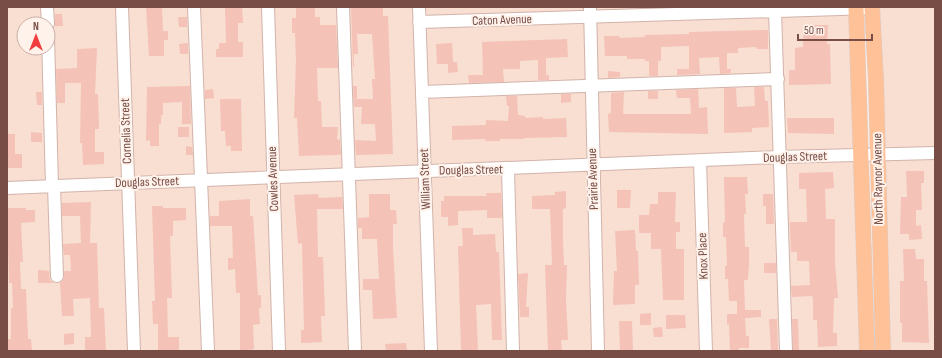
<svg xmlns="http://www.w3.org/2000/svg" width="942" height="358" viewBox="0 0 942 358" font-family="'Sofia Sans Condensed',sans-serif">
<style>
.residential{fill:#f8dfd2;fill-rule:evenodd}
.building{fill:#f5c2b7}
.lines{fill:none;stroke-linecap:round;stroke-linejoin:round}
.minor-casing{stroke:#d2b3aa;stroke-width:14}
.major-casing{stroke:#d9cdcb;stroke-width:16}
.minor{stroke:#fff;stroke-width:12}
.major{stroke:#ffc198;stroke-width:15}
.labels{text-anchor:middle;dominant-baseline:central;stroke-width:4;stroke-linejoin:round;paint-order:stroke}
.street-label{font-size:13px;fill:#774d46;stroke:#fff2ea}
</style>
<rect width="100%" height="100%" fill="#feede2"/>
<!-- residential -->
<path class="residential" d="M 7,7 L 851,7 L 861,351 L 7,351 ZM 24,24 L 48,24 L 48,48 L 24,48 Z
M 878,7 L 935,7 L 935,351 L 886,351 Z"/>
<!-- building -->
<path class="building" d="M 146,7 L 162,7 L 163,31 L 168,31 L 168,40 L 164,40 L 164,56 L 149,56 Z
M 225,7 L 242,7 L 243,23 L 238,23 L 238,42 L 243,42 L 243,57 L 216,57 L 216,49 L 219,49 L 219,43 L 226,43 Z
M 296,7 L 315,7 L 315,17 L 320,17 L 320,25 L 336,25 L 338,68 L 317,68 L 318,101 L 321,101 L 322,127 L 338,127 L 337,139 L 340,140 L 341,154 L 338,155 L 299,156 L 297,118 L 294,118 L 296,60 L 295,33 L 292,33 L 292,18 L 296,18 Z
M 351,7 L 383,7 L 383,16 L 388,16 L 393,154 L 356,155 L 355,140 L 376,141 L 375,124 L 361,124 L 362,107 L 354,107 L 353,86 L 357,86 L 357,99 L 373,99 L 372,79 L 375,79 L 372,34 L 357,34 L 358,54 L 354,54 L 354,67 L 353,67 Z
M 55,14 L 62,14 L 63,26 L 55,26 Z
M 178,17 L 187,17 L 187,27 L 179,27 Z
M 804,25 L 828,25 L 827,44 L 830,44 L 831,84 L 789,85 L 789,70 L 795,70 L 795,48 L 803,47 Z
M 768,30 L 768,49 L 757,49 L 756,47 L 738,48 L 738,53 L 727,53 L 727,69 L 731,69 L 731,73 L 720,74 L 719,57 L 699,58 L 700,74 L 677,75 L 677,69 L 689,69 L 689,46 L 661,47 L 661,61 L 658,61 L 658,76 L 649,76 L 649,61 L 645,61 L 645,59 L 627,59 L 627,56 L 605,56 L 604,36 L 619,36 L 620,38 L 645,37 L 645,35 L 689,34 L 689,32 Z
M 567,39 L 568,57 L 546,58 L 546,75 L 549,75 L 549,80 L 538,80 L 538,60 L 520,61 L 520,69 L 503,69 L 504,82 L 469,83 L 468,75 L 483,75 L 482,42 Z
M 188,43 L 188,54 L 180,54 L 179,44 Z
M 452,43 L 453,62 L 457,62 L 458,72 L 448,73 L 448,64 L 437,64 L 436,44 Z
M 97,48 L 95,94 L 98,94 L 99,129 L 95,129 L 95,152 L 104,152 L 104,164 L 83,165 L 82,143 L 80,143 L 81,83 L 65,83 L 65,103 L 57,103 L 56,69 L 77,68 L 77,49 Z
M 608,71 L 620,72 L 620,77 L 608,78 Z
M 190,86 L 191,124 L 182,124 L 182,102 L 163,103 L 163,115 L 161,115 L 161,124 L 159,124 L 159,146 L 150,146 L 150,140 L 146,141 L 147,87 Z
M 754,87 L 764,87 L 765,101 L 768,101 L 769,127 L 752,128 L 752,132 L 724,133 L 724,88 L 736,88 L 737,107 L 755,106 Z
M 213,89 L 214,98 L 205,99 L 205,90 Z
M 698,89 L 699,108 L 707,107 L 708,134 L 609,132 L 608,114 L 611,113 L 611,93 L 624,92 L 623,113 L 624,114 L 691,114 L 690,98 L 677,98 L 676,90 Z
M 648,91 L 658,91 L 658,99 L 648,99 Z
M 36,92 L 42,92 L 42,105 L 37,105 Z
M 561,94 L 571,94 L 571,102 L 561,103 Z
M 506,96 L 517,96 L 518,115 L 525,116 L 525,118 L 543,117 L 543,119 L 566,118 L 567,137 L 524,138 L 524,139 L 500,139 L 500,141 L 485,141 L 486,139 L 452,140 L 452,126 L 486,125 L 486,120 L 508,121 L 509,106 L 507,106 Z
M 220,99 L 241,99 L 242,151 L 231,151 L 231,146 L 226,146 L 225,131 L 221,131 Z
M 787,118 L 834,118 L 834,134 L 788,133 Z
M 178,127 L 189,127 L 189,137 L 178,137 Z
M 31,132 L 42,133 L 42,142 L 31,142 Z
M 7,134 L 15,134 L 15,154 L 22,154 L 22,168 L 7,168 Z
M 186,146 L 192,147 L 193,155 L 186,155 Z
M 906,171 L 924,171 L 924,183 L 921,183 L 922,210 L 916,210 L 916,226 L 921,225 L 922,239 L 909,240 L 909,234 L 900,234 L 901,197 L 907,197 Z
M 833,172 L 834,188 L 825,189 L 826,219 L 835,219 L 835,262 L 838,298 L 834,298 L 833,333 L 837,333 L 837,346 L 818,347 L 817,320 L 813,320 L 813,299 L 812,296 L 792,297 L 791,286 L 810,285 L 809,261 L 797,261 L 797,252 L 791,252 L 789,207 L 790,222 L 807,222 L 806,189 L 799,189 L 799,173 Z
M 724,177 L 747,177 L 748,194 L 745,194 L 746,214 L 744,214 L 745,247 L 749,247 L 749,264 L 748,280 L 744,280 L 745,310 L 761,310 L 761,317 L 745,318 L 746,336 L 749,336 L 749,348 L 739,348 L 739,351 L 730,351 L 729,324 L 727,325 L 727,314 L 737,314 L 737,301 L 729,301 L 728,279 L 725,279 L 725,266 L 727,266 L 726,237 L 723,237 L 723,223 L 725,222 Z
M 617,190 L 631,190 L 630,208 L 617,208 Z
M 566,191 L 566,208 L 563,209 L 563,240 L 564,265 L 567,265 L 566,299 L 568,340 L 561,340 L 562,351 L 548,351 L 545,265 L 552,265 L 550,209 L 532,209 L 532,196 L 555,195 L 555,192 Z
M 658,192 L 676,192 L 675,222 L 680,222 L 680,232 L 676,232 L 676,249 L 684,249 L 684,300 L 663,300 L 661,249 L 651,249 L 651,233 L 639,233 L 639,215 L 649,215 L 650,204 L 658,204 Z
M 486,193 L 501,193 L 502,218 L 487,218 L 487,210 L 458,211 L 458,225 L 448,226 L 448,217 L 441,217 L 441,201 L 444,201 L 444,196 L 487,196 Z
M 318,194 L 319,198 L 342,197 L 343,209 L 317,209 L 318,257 L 323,257 L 325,316 L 321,316 L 322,342 L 301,343 L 301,330 L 304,330 L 302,243 L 298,244 L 294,195 Z
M 369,194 L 390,194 L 390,210 L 396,210 L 397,224 L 393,224 L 393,247 L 397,318 L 373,319 L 372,290 L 363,290 L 363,279 L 379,279 L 377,239 L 362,239 L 362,228 L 358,228 L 358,218 L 369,217 Z
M 763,194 L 773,194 L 774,224 L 766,224 L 766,206 L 763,206 Z
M 250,199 L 250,216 L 253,216 L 258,295 L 261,295 L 261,308 L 259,308 L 260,324 L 253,325 L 254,349 L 240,351 L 240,293 L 236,293 L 235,269 L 228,270 L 228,258 L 233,258 L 232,226 L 210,226 L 210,216 L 219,216 L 219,201 Z
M 91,202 L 90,243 L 97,243 L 99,308 L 104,308 L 106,351 L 85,351 L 85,337 L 91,337 L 90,298 L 73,299 L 74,316 L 62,316 L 60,283 L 64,279 L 64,271 L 71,271 L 70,255 L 64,255 L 63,244 L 81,243 L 80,216 L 62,216 L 62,203 Z
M 152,206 L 163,206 L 163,208 L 186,208 L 186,220 L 173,221 L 173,236 L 170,236 L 172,298 L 167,298 L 168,337 L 179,337 L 179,350 L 158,351 L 158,324 L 153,324 L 152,301 L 155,301 Z
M 7,208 L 26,208 L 26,210 L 35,210 L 35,222 L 21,223 L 23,262 L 20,262 L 21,289 L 26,289 L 28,339 L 31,339 L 32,351 L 7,351 L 7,339 L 11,339 L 11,308 L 13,308 L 12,283 L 9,283 Z
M 462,228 L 473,228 L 473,235 L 495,234 L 496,252 L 499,252 L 502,340 L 492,340 L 491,304 L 476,305 L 478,351 L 461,351 L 458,246 L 463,246 Z
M 635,230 L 636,251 L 638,251 L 639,285 L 635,285 L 635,304 L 613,305 L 614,271 L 617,271 L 615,231 Z
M 903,249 L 915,249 L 916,259 L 924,259 L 924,281 L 927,281 L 929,343 L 902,342 L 902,323 L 900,323 L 900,281 L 904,281 Z
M 764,263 L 776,263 L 776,273 L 764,273 Z
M 38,270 L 49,271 L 50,280 L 54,283 L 38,283 Z
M 528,273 L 526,307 L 529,307 L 529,317 L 520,317 L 518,274 Z
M 651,313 L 651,325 L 640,325 L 640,314 Z
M 666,315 L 685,315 L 686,328 L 666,329 Z
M 769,319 L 777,319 L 778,351 L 771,351 Z
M 792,319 L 798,319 L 799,351 L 793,351 Z
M 619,321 L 632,321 L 633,351 L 620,351 Z
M 662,327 L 663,337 L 654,337 L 653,328 Z
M 74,333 L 74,344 L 64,345 L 64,334 Z
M 406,343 L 407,351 L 386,351 L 385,344 Z"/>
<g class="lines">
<!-- minor casing -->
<g class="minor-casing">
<path id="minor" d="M 47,7 L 48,24
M 122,7 L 134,351
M 194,7 L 208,351
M 268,7 L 279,351
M 343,7 L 355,351
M 419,7 L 431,351
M 590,7 L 598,351
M 775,11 L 786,351
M 419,22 L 872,8
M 48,37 L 52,186
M 422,92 L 778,79
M 700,161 L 706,351
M 508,169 L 513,351
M 54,186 L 57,276
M 7,188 L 779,157 L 935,153"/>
</g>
<!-- major casing -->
<g class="major-casing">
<path id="major" d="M 856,7 L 867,351
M 872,7 L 876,80 L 883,351"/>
</g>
<!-- minor -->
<use href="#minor" class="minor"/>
<!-- major -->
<use href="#major" class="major"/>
</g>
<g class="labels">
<!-- street labels -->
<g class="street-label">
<text transform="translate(502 20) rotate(-2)">Caton Avenue</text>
<text transform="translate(126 131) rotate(-92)">Cornelia Street</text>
<text transform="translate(795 157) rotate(-2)">Douglas Street</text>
<text transform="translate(471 170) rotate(-1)">Douglas Street</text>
<text transform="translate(273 179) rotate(-92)">Cowles Avenue</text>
<text transform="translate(425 179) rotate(-92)">William Street</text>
<text transform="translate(593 179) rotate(-92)">Prairie Avenue</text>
<text transform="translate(878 179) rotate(-91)">North Raynor Avenue</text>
<text transform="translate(147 182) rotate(-2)">Douglas Street</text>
<text transform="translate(703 256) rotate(-92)">Knox Place</text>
</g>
</g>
<!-- border -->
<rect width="942" height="358" fill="none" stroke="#774d46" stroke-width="16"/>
<!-- north arrow -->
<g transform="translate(36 36)"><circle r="19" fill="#fff2ea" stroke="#c9b0a8"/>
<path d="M0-3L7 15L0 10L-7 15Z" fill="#f13d3d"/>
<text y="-6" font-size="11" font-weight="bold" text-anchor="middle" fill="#774d46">N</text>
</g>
<!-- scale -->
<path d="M798 34v6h74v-6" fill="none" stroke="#774d46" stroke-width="2"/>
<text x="804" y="34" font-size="12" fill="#774d46" stroke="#fff2ea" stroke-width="3" paint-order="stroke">50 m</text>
</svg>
